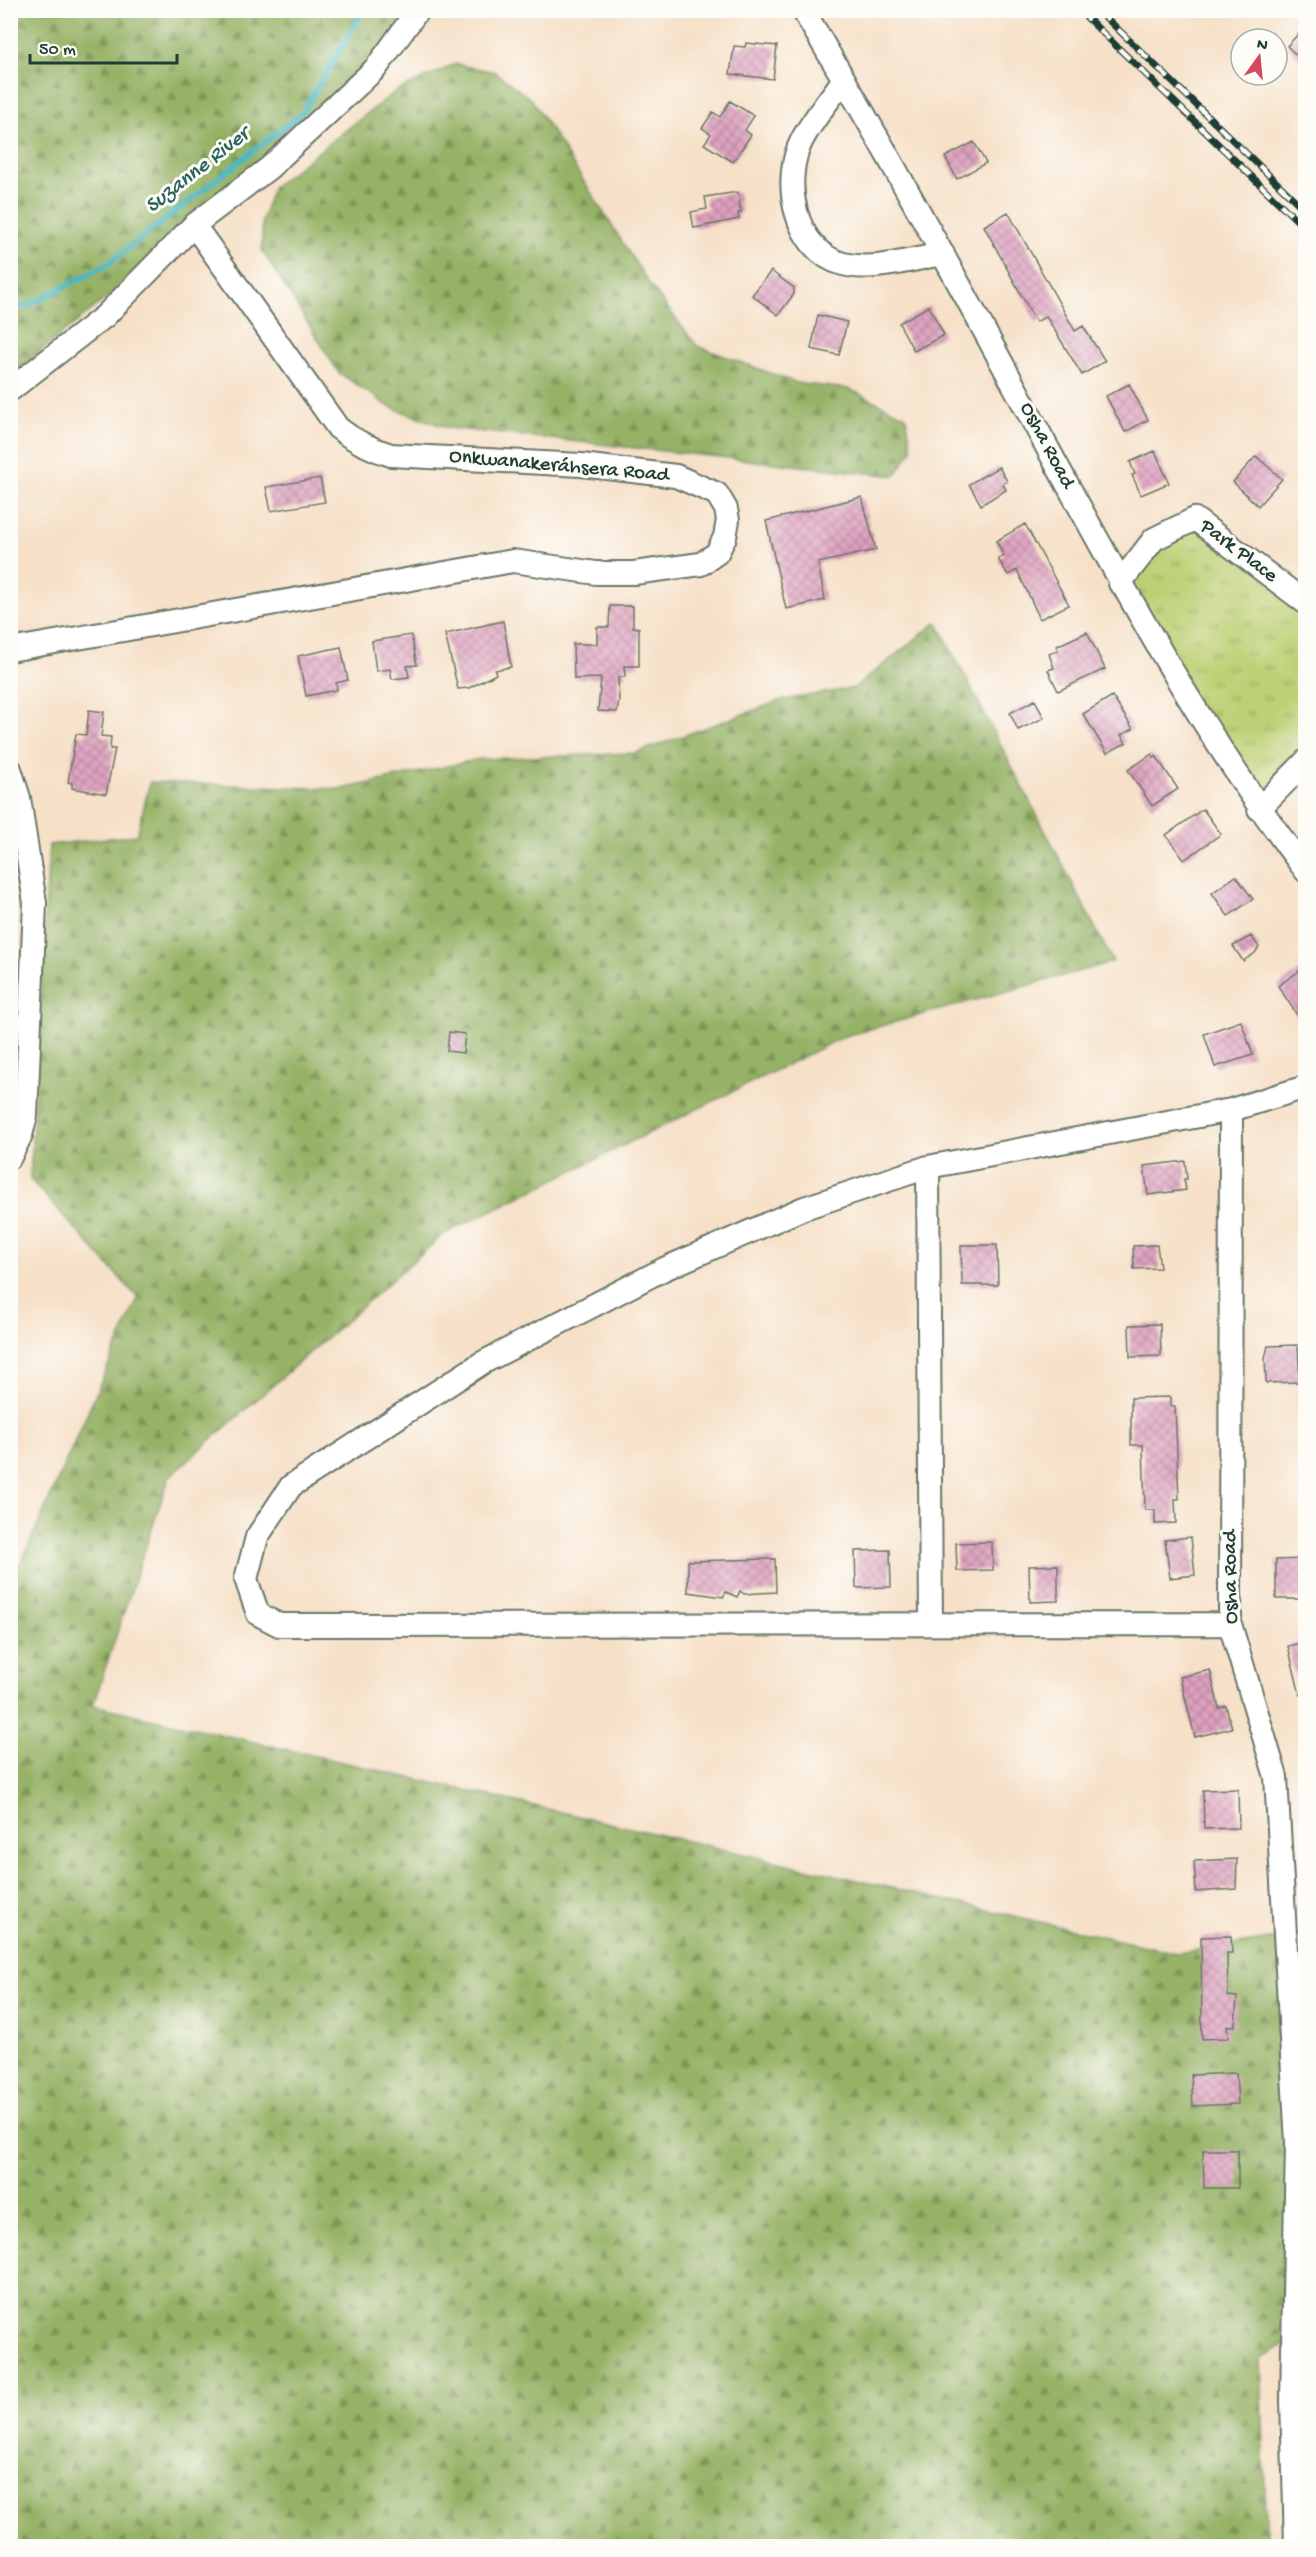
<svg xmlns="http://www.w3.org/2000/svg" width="1316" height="2557" viewBox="0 0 1316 2557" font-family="'Gochi Hand',sans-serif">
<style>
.grass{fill:url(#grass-tufts);stroke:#6e8654;stroke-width:1.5}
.forest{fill:url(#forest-firs);stroke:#5a784d;stroke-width:1.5}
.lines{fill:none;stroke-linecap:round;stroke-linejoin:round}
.stream{stroke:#48b7bf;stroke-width:6}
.building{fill:url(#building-cross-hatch)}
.minor-casing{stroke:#6a7667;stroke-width:26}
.minor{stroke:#fff;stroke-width:22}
.rail-casing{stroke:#1f3d34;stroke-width:7}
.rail{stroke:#fdfcf7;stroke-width:4.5;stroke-dasharray:14;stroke-linecap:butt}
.labels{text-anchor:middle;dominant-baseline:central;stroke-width:6;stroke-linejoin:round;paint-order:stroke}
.street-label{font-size:21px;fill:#1f3d34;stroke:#fdfcf7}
.water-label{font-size:22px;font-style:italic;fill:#2b625e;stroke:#fdfcf7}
</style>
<defs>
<pattern id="grass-tufts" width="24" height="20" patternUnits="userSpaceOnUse" patternTransform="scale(1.5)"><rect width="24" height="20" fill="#bdd074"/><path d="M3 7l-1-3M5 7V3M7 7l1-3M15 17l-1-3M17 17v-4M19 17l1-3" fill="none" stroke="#99aa60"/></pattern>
<pattern id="forest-firs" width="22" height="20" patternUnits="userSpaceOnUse" patternTransform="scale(1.5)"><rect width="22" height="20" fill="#96b266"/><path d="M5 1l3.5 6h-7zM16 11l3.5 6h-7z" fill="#7a9255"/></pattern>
<pattern id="building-cross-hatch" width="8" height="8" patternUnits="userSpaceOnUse" patternTransform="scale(1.5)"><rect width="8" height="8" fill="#dfa1bf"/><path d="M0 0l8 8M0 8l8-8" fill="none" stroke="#b4849c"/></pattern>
</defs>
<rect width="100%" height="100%" fill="#fdfcf7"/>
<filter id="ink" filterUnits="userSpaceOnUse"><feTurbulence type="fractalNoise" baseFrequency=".0167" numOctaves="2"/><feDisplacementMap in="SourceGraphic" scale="12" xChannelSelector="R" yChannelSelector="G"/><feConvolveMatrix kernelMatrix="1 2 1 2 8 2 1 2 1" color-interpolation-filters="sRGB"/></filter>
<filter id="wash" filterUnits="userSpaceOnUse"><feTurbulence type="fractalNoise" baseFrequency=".008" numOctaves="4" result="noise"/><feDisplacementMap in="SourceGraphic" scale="24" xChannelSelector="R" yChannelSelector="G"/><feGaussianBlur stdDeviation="1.35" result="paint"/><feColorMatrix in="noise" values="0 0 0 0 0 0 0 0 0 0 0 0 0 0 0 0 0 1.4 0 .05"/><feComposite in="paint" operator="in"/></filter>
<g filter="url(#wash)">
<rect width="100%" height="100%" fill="#f6e0c7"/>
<!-- grass -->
<path class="grass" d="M 1195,519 L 1305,603 L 1305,761 L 1259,809 L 1120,583 Z"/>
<!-- forest -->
<path class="forest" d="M 11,11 L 405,11 L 385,47 L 205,218 L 11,375 Z
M 455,64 L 495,72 L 532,100 L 649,284 L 697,346 L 797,383 L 849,389 L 906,416 L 912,450 L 895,476 L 448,428 L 390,407 L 339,373 L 262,250 L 262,220 L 272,188 L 395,92 Z
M 937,622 L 1113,962 L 845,1036 L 444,1234 L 169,1477 L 93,1705 L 1176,1953 L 1305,1934 L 1305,2332 L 1261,2358 L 1267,2546 L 11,2546 L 11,1572 L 22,1561 L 138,1298 L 30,1179 L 49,845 L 137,835 L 150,782 L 342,789 L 480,759 L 636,753 L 782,700 L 854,688 Z"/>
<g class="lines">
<!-- stream -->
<path class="stream" d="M 10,306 L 27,306 L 108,264 L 302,113 L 364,10"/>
</g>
<g id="blocks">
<!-- building -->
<path class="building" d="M 1305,27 L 1305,64 L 1287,46 Z
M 746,43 L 777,46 L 773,79 L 730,74 L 734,46 L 745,47 Z
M 730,101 L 754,116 L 745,130 L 751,135 L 733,162 L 704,144 L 711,134 L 702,128 L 713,112 L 720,117 Z
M 974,142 L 986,163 L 957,179 L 945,157 Z
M 738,192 L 741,213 L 738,213 L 739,219 L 694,228 L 691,212 L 707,209 L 705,197 Z
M 1008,212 L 1075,331 L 1083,326 L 1105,361 L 1082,375 L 1046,316 L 1036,322 L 984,226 Z
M 771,271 L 794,288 L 794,294 L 778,315 L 752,295 Z
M 929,306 L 944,335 L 914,351 L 899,323 Z
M 818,315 L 847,322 L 839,355 L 811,349 Z
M 1129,384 L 1148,420 L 1125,432 L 1106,396 Z
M 1155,451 L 1169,483 L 1141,495 L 1132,475 L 1135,474 L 1130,462 Z
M 1256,456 L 1282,479 L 1258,506 L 1233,482 Z
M 999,467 L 1007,481 L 1003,484 L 1006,490 L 981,505 L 969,484 Z
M 320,478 L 325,502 L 271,511 L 266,487 Z
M 862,497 L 876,550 L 818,563 L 825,600 L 786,609 L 766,521 Z
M 1025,524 L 1069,605 L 1040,619 L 1017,570 L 1008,575 L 998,559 L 1004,556 L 996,541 Z
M 610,606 L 633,606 L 633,627 L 639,628 L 639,666 L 624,666 L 625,677 L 618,677 L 619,701 L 617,712 L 598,711 L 601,678 L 574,679 L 573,644 L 597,644 L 597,627 L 609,627 Z
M 503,621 L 511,667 L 495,670 L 496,674 L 469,688 L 458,689 L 445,634 Z
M 1087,632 L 1105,669 L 1058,691 L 1048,670 L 1054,668 L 1049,654 L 1058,650 L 1057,646 Z
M 411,635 L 417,665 L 407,666 L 409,677 L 392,679 L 390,669 L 376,671 L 372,641 Z
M 341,647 L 348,680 L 336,683 L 337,690 L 306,696 L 298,656 Z
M 1112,696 L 1133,729 L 1121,735 L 1126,743 L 1107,753 L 1083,714 Z
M 1035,700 L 1044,718 L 1018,730 L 1010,713 Z
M 89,710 L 104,712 L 101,736 L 111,737 L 110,749 L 115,749 L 106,794 L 72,788 L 72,783 L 68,782 L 76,734 L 86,735 Z
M 1152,754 L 1154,758 L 1156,756 L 1178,789 L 1152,806 L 1128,770 Z
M 1203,809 L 1221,834 L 1184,860 L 1166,835 Z
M 1236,876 L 1253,899 L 1228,916 L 1212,893 Z
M 1251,936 L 1259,947 L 1255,953 L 1243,961 L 1233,946 Z
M 1305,967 L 1305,1027 L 1278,986 Z
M 1241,1021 L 1253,1055 L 1215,1067 L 1204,1034 Z
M 449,1032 L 465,1034 L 463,1053 L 447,1051 Z
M 1185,1161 L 1187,1179 L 1184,1179 L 1186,1190 L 1148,1195 L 1144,1166 Z
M 961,1245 L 997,1245 L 998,1285 L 962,1285 Z
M 1157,1245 L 1160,1268 L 1134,1269 L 1133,1246 Z
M 1160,1324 L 1161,1356 L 1130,1357 L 1129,1325 Z
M 1298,1345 L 1300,1382 L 1266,1383 L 1265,1358 L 1268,1346 Z
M 1170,1397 L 1170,1406 L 1175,1406 L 1179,1499 L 1175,1499 L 1176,1523 L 1155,1524 L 1155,1510 L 1145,1510 L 1143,1445 L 1131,1445 L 1131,1398 Z
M 1191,1537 L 1195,1575 L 1170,1578 L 1165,1540 Z
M 992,1542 L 993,1570 L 957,1571 L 956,1543 Z
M 890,1550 L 891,1587 L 856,1588 L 855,1551 Z
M 775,1559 L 776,1592 L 744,1594 L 740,1591 L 737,1597 L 726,1592 L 723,1597 L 688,1592 L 688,1561 Z
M 1305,1559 L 1305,1599 L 1276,1599 L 1276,1560 Z
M 1058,1565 L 1058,1601 L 1030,1602 L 1029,1566 Z
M 1305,1642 L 1305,1695 L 1300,1695 L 1288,1646 Z
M 1210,1670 L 1219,1708 L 1226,1706 L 1232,1728 L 1195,1737 L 1180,1677 Z
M 1238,1789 L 1239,1828 L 1204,1829 L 1203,1790 Z
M 1237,1859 L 1236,1889 L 1196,1892 L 1194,1861 Z
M 1231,1936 L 1232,1953 L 1227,1953 L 1228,1996 L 1237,1997 L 1235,2026 L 1227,2026 L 1228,2038 L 1202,2039 L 1201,1937 Z
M 1236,2073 L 1238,2104 L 1193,2106 L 1191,2075 Z
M 1203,2150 L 1238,2150 L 1238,2188 L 1204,2188 Z"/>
</g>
</g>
<g filter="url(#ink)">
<use href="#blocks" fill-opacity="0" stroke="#6a7667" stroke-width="1.5"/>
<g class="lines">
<!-- minor casing -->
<g class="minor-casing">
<path id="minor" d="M 803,10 C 882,142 956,277 1028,412 C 1113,569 1198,729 1306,871
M 844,79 C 830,99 813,119 802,140 C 781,180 794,251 843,264 C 874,272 912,259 943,254
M 10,390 L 105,316 L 194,225 L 269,168 L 376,68 L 418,10
M 1120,583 L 1154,539 L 1195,519 L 1306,603
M 10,650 L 513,561 L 596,573 L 634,573 L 701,564 L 717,553 L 725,537 L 728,520 L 726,509 L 717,494 L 676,476 L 581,465 L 391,455 C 371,449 354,441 338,428 L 194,225
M 10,769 L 19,798 L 35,903 L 26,1116 L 21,1135 L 10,1157
M 1259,809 L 1306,761
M 1306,1087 L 1231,1110 L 1230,1624 L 1276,1777 L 1297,2143 L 1306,2143
M 928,1167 L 931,1624
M 1230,1624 L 279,1625 L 258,1614 L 246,1579 L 257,1537 L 291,1486 L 482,1363 L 664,1269 L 804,1208 L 928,1167 L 1231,1110
M 1296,2546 L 1292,2400 L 1297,2143"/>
</g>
<!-- minor -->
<use href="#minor" class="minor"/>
<!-- rail casing -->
<g class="rail-casing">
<path id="rail" d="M 1079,10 L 1306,229
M 1098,10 L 1306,211"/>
</g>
<!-- rail -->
<use href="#rail" class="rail"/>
</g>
</g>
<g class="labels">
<!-- street labels -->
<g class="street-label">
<text transform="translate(1046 446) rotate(62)">Osha Road</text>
<text transform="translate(559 467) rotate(5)">Onkwanakeráhsera Road</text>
<text transform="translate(1238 552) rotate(37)">Park Place</text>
<text transform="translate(1232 1577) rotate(-91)">Osha Road</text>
</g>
<!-- water labels -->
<g class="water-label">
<text transform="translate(198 171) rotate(-38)">Suzanne River</text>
</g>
</g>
<!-- margin -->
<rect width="1316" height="2557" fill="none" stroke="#fdfcf7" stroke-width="36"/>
<!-- north arrow -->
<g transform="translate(1259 57) rotate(15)"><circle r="28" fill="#fdfcf7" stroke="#a4b0a9" stroke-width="1.5"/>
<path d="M0-4.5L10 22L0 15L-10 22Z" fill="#d1495b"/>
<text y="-9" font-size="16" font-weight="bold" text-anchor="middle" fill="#1f3d34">N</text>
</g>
<!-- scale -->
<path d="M30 54v9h147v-9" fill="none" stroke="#1f3d34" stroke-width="3"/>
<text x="39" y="54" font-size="18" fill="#1f3d34" stroke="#fdfcf7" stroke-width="4.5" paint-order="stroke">50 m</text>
</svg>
